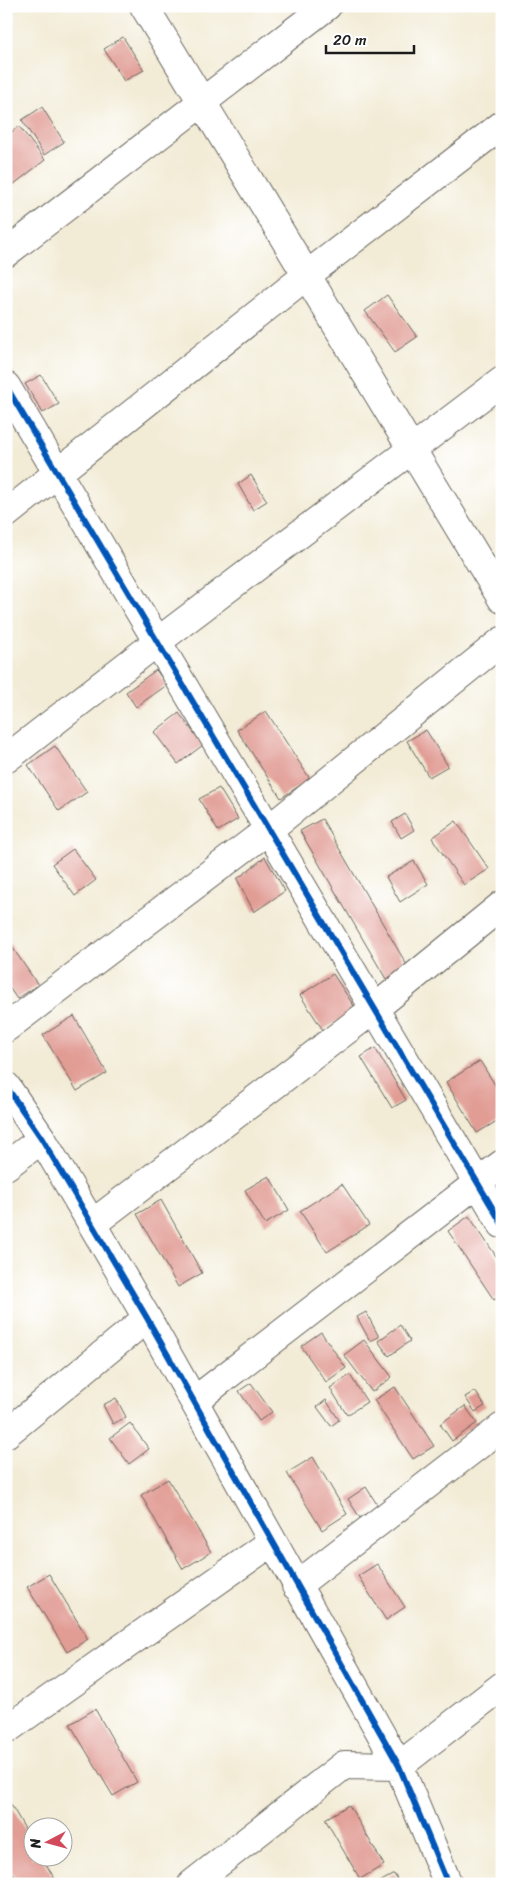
<svg xmlns="http://www.w3.org/2000/svg" width="508" height="1890" viewBox="0 0 508 1890" font-family="Sriracha,sans-serif">
<style>
.building{fill:#e19c94}
.lines{fill:none;stroke-linecap:round;stroke-linejoin:round}
.minor-casing{stroke:#67645d;stroke-width:30}
.minor{stroke:#fff;stroke-width:28}
.cycleway-casing{stroke:#fff;stroke-width:9}
.cycleway{stroke:#0057b8;stroke-width:6}
</style>
<rect width="100%" height="100%" fill="#fff"/>
<filter id="ink" filterUnits="userSpaceOnUse"><feTurbulence type="fractalNoise" baseFrequency=".02" numOctaves="2"/><feDisplacementMap in="SourceGraphic" scale="10" xChannelSelector="R" yChannelSelector="G"/><feConvolveMatrix kernelMatrix="1 2 1 2 8 2 1 2 1" color-interpolation-filters="sRGB"/></filter>
<filter id="wash" filterUnits="userSpaceOnUse"><feTurbulence type="fractalNoise" baseFrequency=".0096" numOctaves="4" result="noise"/><feDisplacementMap in="SourceGraphic" scale="20" xChannelSelector="R" yChannelSelector="G"/><feGaussianBlur stdDeviation="1.12" result="paint"/><feColorMatrix in="noise" values="0 0 0 0 0 0 0 0 0 0 0 0 0 0 0 0 0 1.4 0 .05"/><feComposite in="paint" operator="in"/></filter>
<g filter="url(#wash)">
<rect width="100%" height="100%" fill="#f2ebd5"/>
<g id="blocks">
<!-- building -->
<path class="building" d="M 123,37 L 144,70 L 124,81 L 104,49 Z
M 42,107 L 64,142 L 44,155 L 22,120 Z
M 19,126 L 45,160 L 9,188 L 6,184 L 6,136 Z
M 387,295 L 417,337 L 395,352 L 365,311 Z
M 41,375 L 59,404 L 43,413 L 25,384 Z
M 251,475 L 267,501 L 253,510 L 238,484 Z
M 156,670 L 167,685 L 136,707 L 126,692 Z
M 266,711 L 310,779 L 281,798 L 237,730 Z
M 179,713 L 203,745 L 178,764 L 154,732 Z
M 426,730 L 448,766 L 429,777 L 407,741 Z
M 55,746 L 87,792 L 59,811 L 28,765 Z
M 219,788 L 238,819 L 218,831 L 199,799 Z
M 405,814 L 414,830 L 401,838 L 392,822 Z
M 322,819 L 408,967 L 386,979 L 300,831 Z
M 456,821 L 489,869 L 464,885 L 432,838 Z
M 73,849 L 96,880 L 75,896 L 52,864 Z
M 265,857 L 285,891 L 254,912 L 237,879 Z
M 414,861 L 428,884 L 400,902 L 386,877 Z
M 6,938 L 38,985 L 17,999 L 6,983 Z
M 333,974 L 356,1009 L 323,1030 L 300,995 Z
M 74,1016 L 107,1073 L 77,1091 L 43,1035 Z
M 375,1048 L 406,1100 L 392,1108 L 361,1057 Z
M 480,1061 L 502,1096 L 502,1118 L 477,1133 L 446,1082 Z
M 269,1176 L 289,1210 L 265,1224 L 245,1190 Z
M 342,1184 L 369,1225 L 327,1252 L 300,1211 Z
M 161,1200 L 202,1273 L 178,1287 L 137,1214 Z
M 469,1216 L 502,1265 L 502,1295 L 494,1300 L 448,1231 Z
M 366,1312 L 379,1337 L 370,1341 L 357,1317 Z
M 400,1325 L 410,1341 L 389,1356 L 378,1341 Z
M 321,1332 L 346,1368 L 326,1382 L 301,1346 Z
M 364,1340 L 392,1377 L 372,1392 L 344,1355 Z
M 350,1375 L 367,1402 L 347,1415 L 330,1388 Z
M 251,1383 L 272,1412 L 259,1421 L 239,1391 Z
M 395,1387 L 434,1446 L 413,1459 L 374,1400 Z
M 475,1391 L 485,1406 L 475,1412 L 465,1397 Z
M 116,1398 L 126,1417 L 113,1424 L 103,1405 Z
M 326,1400 L 339,1420 L 331,1426 L 317,1407 Z
M 465,1406 L 477,1423 L 452,1441 L 440,1424 Z
M 130,1423 L 149,1449 L 129,1464 L 110,1438 Z
M 313,1457 L 347,1514 L 322,1530 L 287,1473 Z
M 168,1479 L 211,1552 L 183,1569 L 141,1495 Z
M 366,1487 L 378,1506 L 360,1518 L 348,1499 Z
M 377,1564 L 405,1607 L 386,1620 L 358,1576 Z
M 49,1574 L 88,1639 L 67,1652 L 27,1587 Z
M 95,1709 L 137,1782 L 113,1796 L 70,1724 Z
M 6,1796 L 32,1841 L 32,1858 L 42,1858 L 58,1884 L 19,1884 L 6,1861 Z
M 349,1805 L 384,1865 L 360,1879 L 325,1819 Z
M 394,1874 L 400,1884 L 376,1884 Z"/>
</g>
</g>
<g filter="url(#ink)">
<use href="#blocks" fill-opacity="0" stroke="#67645d" stroke-width="1"/>
<g class="lines">
<!-- minor casing -->
<g class="minor-casing">
<path id="minor" d="M 144,6 L 502,599
M 6,253 L 327,6
M 6,386 L 502,1224
M 6,514 L 307,275 L 502,125
M 6,759 L 157,642 L 502,381
M 6,1028 L 268,830 L 502,641
M 6,1086 L 42,1139 L 147,1318 L 399,1766 L 448,1884
M 6,1166 L 42,1139
M 92,1224 L 374,1009 L 502,905
M 194,1401 L 502,1164
M 6,1434 L 147,1318
M 296,1586 L 502,1427
M 6,1730 L 272,1542
M 192,1884 L 344,1765 L 399,1766 L 502,1686"/>
</g>
<!-- minor -->
<use href="#minor" class="minor"/>
<!-- cycleway casing -->
<g class="cycleway-casing">
<path id="cycleway" d="M 6,386 L 502,1224
M 6,1086 L 42,1139 L 147,1318 L 399,1766 L 448,1884"/>
</g>
<!-- cycleway -->
<use href="#cycleway" class="cycleway"/>
</g>
</g>
<!-- margin -->
<rect width="508" height="1890" fill="none" stroke="#fff" stroke-width="25"/>
<!-- north arrow -->
<g transform="translate(48 1842) rotate(264)"><circle r="24" fill="#ffffff" stroke="#a4a4a4"/>
<path d="M0-4L9 19L0 12L-9 19Z" fill="#d1495b"/>
<text y="-8" font-size="14" font-weight="bold" text-anchor="middle" fill="#1c1c1c">N</text>
</g>
<!-- scale -->
<path d="M326 45v8h88v-8" fill="none" stroke="#1c1c1c" stroke-width="2.5"/>
<text x="333" y="45" font-size="15" fill="#1c1c1c" stroke="#ffffff" stroke-width="4" paint-order="stroke">20 m</text>
</svg>
